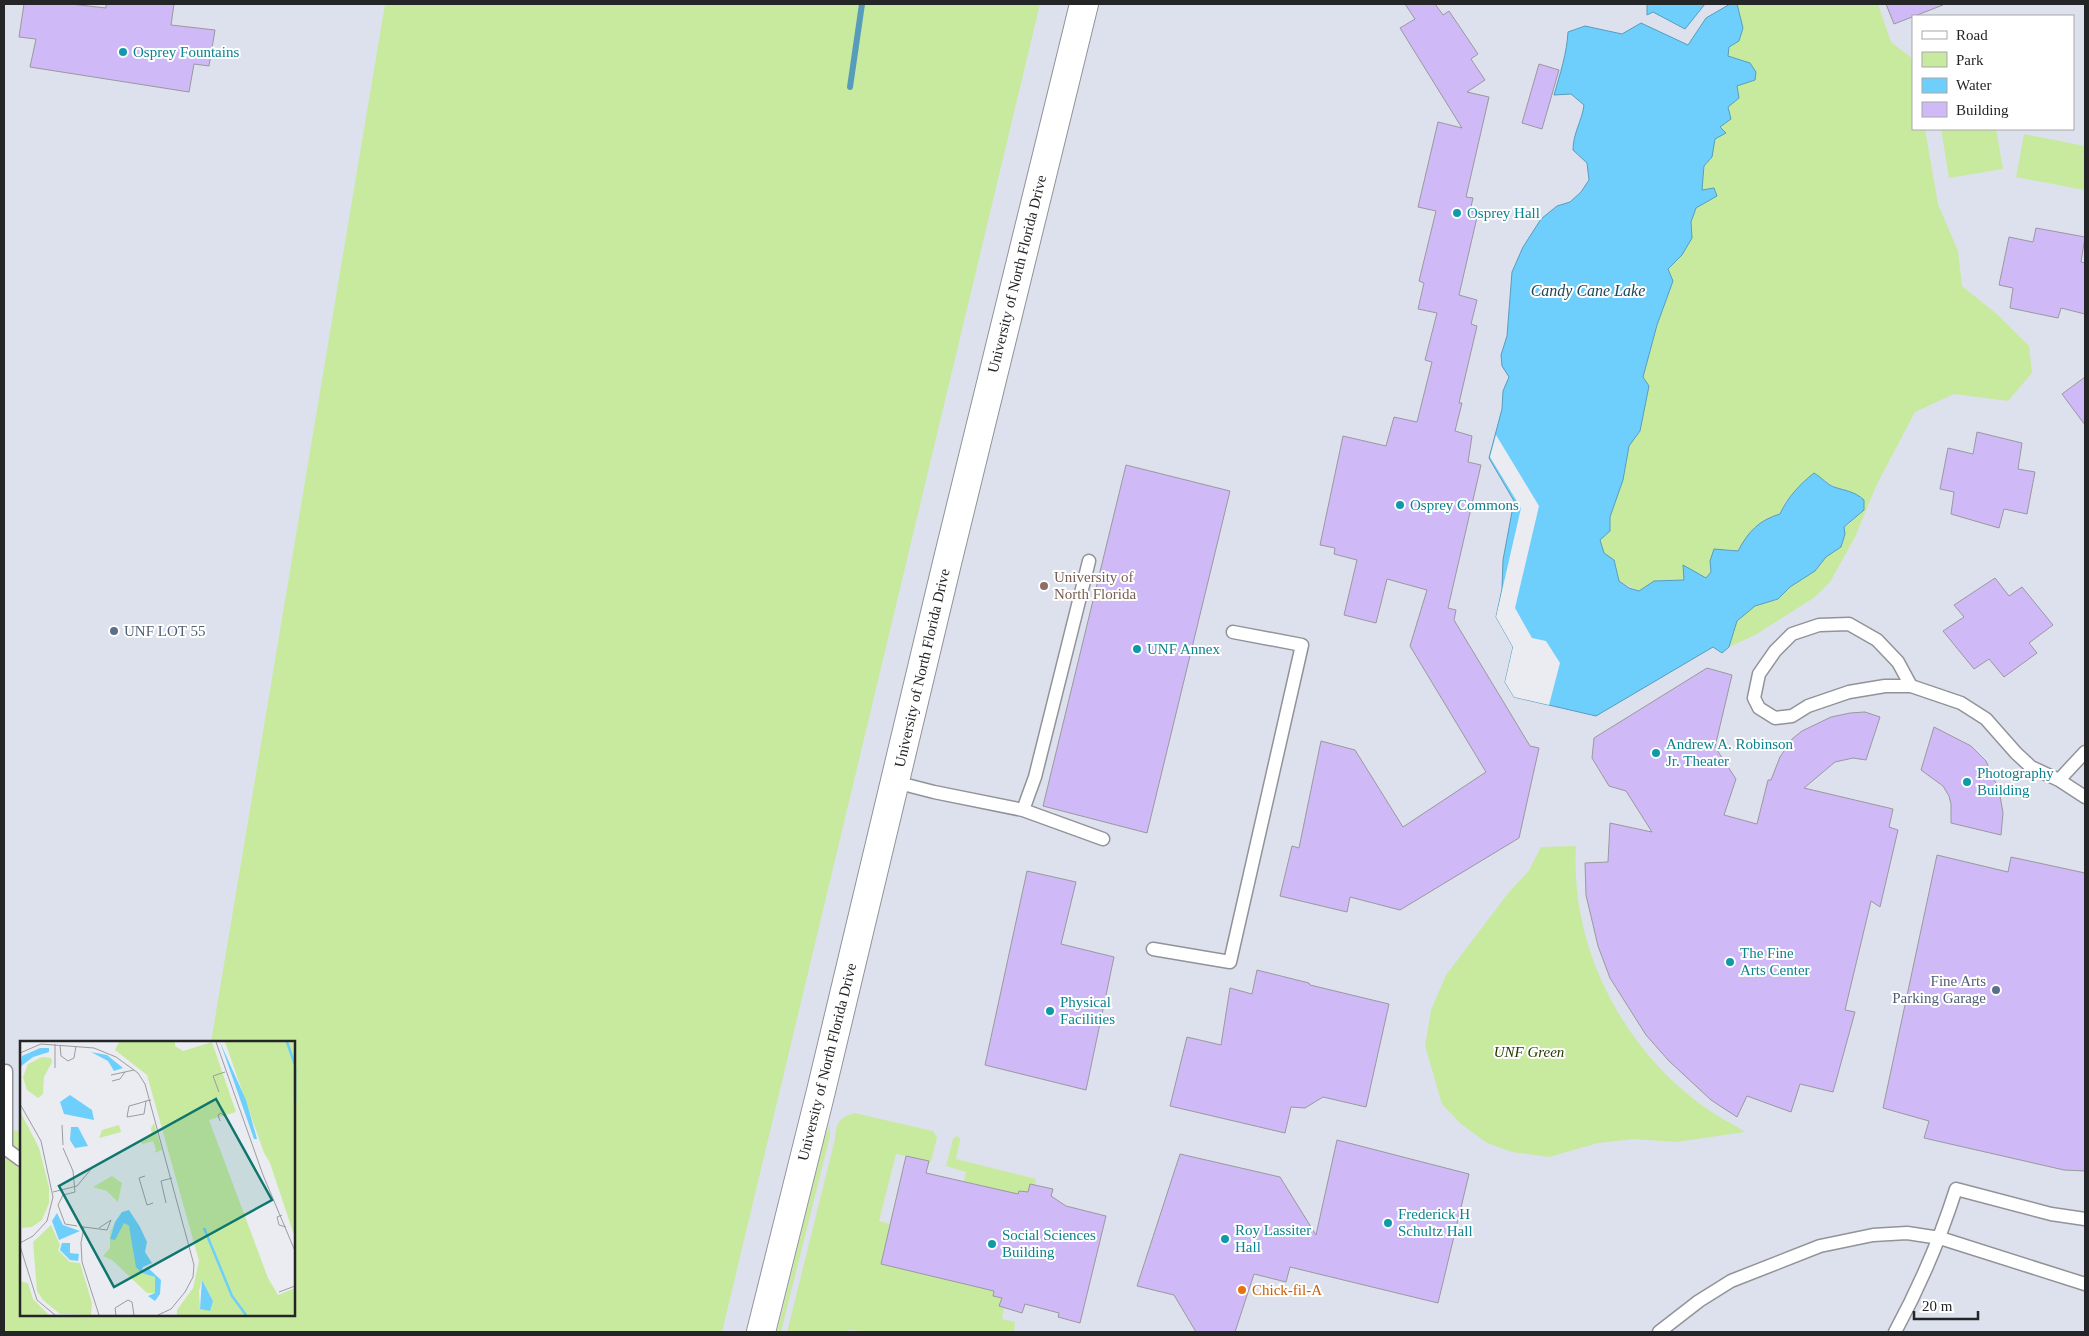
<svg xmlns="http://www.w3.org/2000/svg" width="2089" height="1336" viewBox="0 0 2089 1336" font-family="Georgia,serif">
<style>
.built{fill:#dce1ed;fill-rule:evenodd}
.green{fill:#c8ea9f}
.water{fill:#6ecffc;stroke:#589cbc}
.pier{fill:#eaecf1}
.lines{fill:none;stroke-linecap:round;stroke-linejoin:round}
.stream{stroke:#589cbc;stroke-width:6}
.building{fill:#cfb9f7;stroke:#9a999d}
.service-casing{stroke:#929398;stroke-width:15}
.tertiary-casing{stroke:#929398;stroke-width:30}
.service{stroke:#fff;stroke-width:12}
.tertiary{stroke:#fff;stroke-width:28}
.culture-dot{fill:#0f9aa8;stroke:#fff;stroke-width:2}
.education-dot{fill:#8d6e63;stroke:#fff;stroke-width:2}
.service-dot{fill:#5c6f8a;stroke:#fff;stroke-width:2}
.food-dot{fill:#e8710a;stroke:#fff;stroke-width:2}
.labels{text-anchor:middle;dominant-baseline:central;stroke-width:4;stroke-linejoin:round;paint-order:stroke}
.culture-label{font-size:15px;fill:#0d838f;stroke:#fff;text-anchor:start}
.street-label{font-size:15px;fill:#242526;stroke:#fff}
.education-label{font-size:15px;fill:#785e54;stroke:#fff;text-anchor:start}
.service-label{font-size:15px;fill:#4e5e75;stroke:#fff;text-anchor:start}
.park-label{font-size:15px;font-style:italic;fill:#253900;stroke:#fff}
.food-label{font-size:15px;fill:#c56008;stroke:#fff;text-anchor:start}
.water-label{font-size:16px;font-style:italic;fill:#1b4558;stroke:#fff}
.inset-river{fill:none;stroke:#6ecffc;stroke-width:2.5}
.inset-road{fill:none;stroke:#9b9ca0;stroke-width:1}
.view{fill:#0f766e;fill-opacity:0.15;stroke:#0f766e;stroke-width:2.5}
.inset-edge{fill:none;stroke:#242526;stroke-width:2.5}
</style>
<rect width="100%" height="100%" fill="#eaecf1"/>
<!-- built -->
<path class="built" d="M 4,4 L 2085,4 L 2085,1332 L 4,1332 ZM 1913,16 L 2073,16 L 2073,129 L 1913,129 ZM 21,1042 L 294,1042 L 294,1315 L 21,1315 Z"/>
<!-- green -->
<path class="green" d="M 385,4 L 1040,4 L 722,1332 L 4,1332 L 4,1128 L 21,1132 L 21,1315 L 294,1315 L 294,1042 L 211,1042 Z
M 1737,4 L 1878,4 L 1891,42 L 1913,59 L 1913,129 L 1925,129 L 1938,204 L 1958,251 L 1962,286 L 1998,315 L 2029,346 L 2032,373 L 2008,401 L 1954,394 L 1915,412 L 1877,484 L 1855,537 L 1830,582 L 1815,597 L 1755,635 L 1729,647 L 1737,621 L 1755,606 L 1778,599 L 1790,587 L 1815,571 L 1826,557 L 1841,547 L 1844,527 L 1850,524 L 1864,500 C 1852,489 1836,491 1825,480 L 1805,480 L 1785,502 L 1780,514 C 1758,520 1748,532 1738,552 L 1724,549 L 1710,561 L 1711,572 L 1706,578 L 1684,566 L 1684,580 L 1654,581 L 1639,591 L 1619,581 L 1614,560 L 1604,553 L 1600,540 L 1610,530 L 1610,517 L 1623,480 L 1629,446 L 1640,431 L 1649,386 L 1643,377 L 1657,325 L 1673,281 L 1668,269 L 1682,255 L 1692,238 L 1691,222 L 1696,208 L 1717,196 L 1702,190 L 1705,166 L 1712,157 L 1715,139 L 1737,86 L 1750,63 L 1728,56 L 1729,47 L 1739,41 L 1743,28 Z
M 1941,129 L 1996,129 L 2003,169 L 1949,178 Z
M 2024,134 L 2085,146 L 2084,190 L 2016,177 Z
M 1576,846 C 1570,946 1622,1048 1703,1106 C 1716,1116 1732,1123 1745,1132 L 1676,1142 L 1634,1139 L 1598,1143 L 1549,1157 L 1512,1152 L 1487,1143 L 1461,1124 L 1442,1104 L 1425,1046 L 1431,1010 L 1446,975 L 1509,892 L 1528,872 L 1541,847 Z
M 854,1113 L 933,1131 L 937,1137 L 931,1162 L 896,1154 L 879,1221 L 890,1224 L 881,1264 L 994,1291 L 993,1296 L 1002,1298 L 1000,1306 L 1004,1308 L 1002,1319 L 1015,1322 L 1014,1332 L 876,1332 L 848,1330 L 847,1332 L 787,1332 L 835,1139 C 836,1123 839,1118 854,1113 Z
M 830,1124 L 830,1136 L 781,1332 L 777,1332 L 824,1140 Z
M 956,1136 L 960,1138 L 960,1140 L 956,1159 L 1036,1179 L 1035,1185 L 1030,1184 L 1028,1192 L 1019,1191 L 1018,1194 L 964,1181 L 966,1172 L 946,1166 L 953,1139 Z"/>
<!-- water -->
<path class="water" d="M 1647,4 L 1705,4 L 1685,29 L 1653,12 L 1647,15 Z
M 1730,4 L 1737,4 L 1743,28 L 1739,41 L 1729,47 L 1728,56 L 1750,63 L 1756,72 L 1755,80 L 1737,86 L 1739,98 L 1728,107 L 1731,119 L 1720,127 L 1726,133 L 1715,139 L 1712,157 L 1704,166 L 1702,190 L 1714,188 L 1717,196 L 1696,208 L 1691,222 L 1692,238 L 1682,255 L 1668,269 L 1673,281 L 1657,325 L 1643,377 L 1649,386 L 1640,431 L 1629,446 L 1623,480 L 1610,517 L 1610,531 L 1600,540 L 1604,553 L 1614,560 L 1619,581 L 1629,588 L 1639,591 L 1654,581 L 1684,580 L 1683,565 L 1706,578 L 1711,572 L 1710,561 L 1714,549 L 1738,551 C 1748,532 1759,520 1780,514 C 1787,498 1800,484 1814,473 C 1821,477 1828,485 1834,487 C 1846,491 1854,491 1864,500 L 1864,510 L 1844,527 L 1845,534 L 1841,547 L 1826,557 L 1815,571 L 1790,587 L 1778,599 L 1755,606 L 1737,621 L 1729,647 L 1722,653 L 1713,647 L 1596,716 L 1514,697 L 1505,682 L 1513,647 L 1496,617 L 1502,589 L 1503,560 L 1514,501 L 1489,458 L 1502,409 L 1503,391 L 1509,377 L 1502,366 L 1501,355 L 1507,336 L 1512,272 L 1523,247 L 1541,219 L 1557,206 L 1570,202 L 1581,192 L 1589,180 L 1587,163 L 1573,150 C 1573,133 1582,121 1584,105 L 1571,94 L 1554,95 C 1560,74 1567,53 1568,32 L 1585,26 L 1622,34 L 1641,23 L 1688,45 L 1706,18 Z"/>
<!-- pier -->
<path class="pier" d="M 1496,435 L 1539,506 L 1515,608 L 1532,638 L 1546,641 L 1560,663 L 1549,705 L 1514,697 L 1505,682 L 1513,647 L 1496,617 L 1521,508 L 1490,457 Z"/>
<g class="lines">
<!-- stream -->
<path class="stream" d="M 850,87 L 862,4"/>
</g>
<!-- building -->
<path class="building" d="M 24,4 L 71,4 L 106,8 L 106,4 L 174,4 L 171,25 L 215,30 L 209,66 L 194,64 L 189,92 L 30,67 L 36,39 L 19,37 Z
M 1405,4 L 1435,4 L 1443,15 L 1449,11 L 1478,54 L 1471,59 L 1485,80 L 1467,92 L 1489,97 L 1466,197 L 1473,198 L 1470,211 L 1478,213 L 1459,295 L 1477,300 L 1471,324 L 1477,326 L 1459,403 L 1462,403 L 1455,431 L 1472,436 L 1468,462 L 1481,465 L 1448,608 L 1456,610 L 1454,620 L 1530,746 L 1539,748 L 1519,838 L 1400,910 L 1350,897 L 1347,912 L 1280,896 L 1292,846 L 1299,848 L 1321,741 L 1355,750 L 1403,827 L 1486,772 L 1410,646 L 1427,590 L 1387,579 L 1376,623 L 1344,615 L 1357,560 L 1334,554 L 1335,548 L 1320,545 L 1343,436 L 1386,446 L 1394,417 L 1417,422 L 1432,362 L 1425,360 L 1437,313 L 1418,309 L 1424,283 L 1419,281 L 1436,211 L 1418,207 L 1438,122 L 1462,128 L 1400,28 L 1415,19 Z
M 1886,4 L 1943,4 L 1943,5 L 1894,24 Z
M 1539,64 L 1559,70 L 1542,129 L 1522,123 Z
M 2036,228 L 2085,237 L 2081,262 L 2085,263 L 2085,314 L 2061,308 L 2058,318 L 2010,308 L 2013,288 L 1999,285 L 2009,237 L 2033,242 Z
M 2085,377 L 2085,425 L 2062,394 Z
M 1977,432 L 2022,443 L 2018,469 L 2035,472 L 2027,514 L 2004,509 L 1999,528 L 1951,514 L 1954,492 L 1940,489 L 1948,448 L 1973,454 Z
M 1126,465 L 1230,491 L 1147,833 L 1043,806 Z
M 1995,578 L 2009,596 L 2022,587 L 2053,625 L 2029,643 L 2037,653 L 2004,677 L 1989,659 L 1974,669 L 1943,631 L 1964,617 L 1954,605 Z
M 1707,668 L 1732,675 L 1715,747 L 1736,779 L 1724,815 L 1757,824 L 1768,780 L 1771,780 L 1780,757 L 1792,739 L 1802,731 L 1831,717 L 1850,713 L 1865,712 L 1880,717 L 1866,760 L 1853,758 L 1835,762 L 1804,788 L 1893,809 L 1889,827 L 1898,830 L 1880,907 L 1871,901 L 1845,1010 L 1855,1012 L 1833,1092 L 1800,1084 L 1791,1112 L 1747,1096 L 1737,1117 L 1711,1100 L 1669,1061 L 1646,1035 L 1610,978 L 1598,946 L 1586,895 L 1585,863 L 1608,862 L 1610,823 L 1652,832 L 1626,791 L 1609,786 L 1592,758 L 1594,738 Z
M 1934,727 L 1971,746 L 1986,761 L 1999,790 L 2003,813 L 2001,835 L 1951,823 L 1951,804 L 1949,796 L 1943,786 L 1921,770 Z
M 1937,855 L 2008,872 L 2011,857 L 2085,873 L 2085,1171 L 2064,1170 L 1924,1138 L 1929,1121 L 1883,1108 Z
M 1027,871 L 1076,882 L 1061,944 L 1114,957 L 1086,1090 L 985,1065 Z
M 1257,970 L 1309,983 L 1310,985 L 1389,1004 L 1366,1107 L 1323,1097 L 1305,1108 L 1291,1107 L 1285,1133 L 1170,1106 L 1187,1037 L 1221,1045 L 1230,988 L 1252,994 Z
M 1337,1140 L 1469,1174 L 1438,1303 L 1290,1267 L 1286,1282 L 1254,1274 L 1235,1332 L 1196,1332 L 1174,1295 L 1137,1286 L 1180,1154 L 1280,1177 L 1316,1235 Z
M 906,1156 L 929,1161 L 926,1173 L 1018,1194 L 1019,1191 L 1028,1192 L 1030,1184 L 1053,1189 L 1051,1196 L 1066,1206 L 1106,1216 L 1080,1323 L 1058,1317 L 1059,1313 L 1025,1304 L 1022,1313 L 999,1306 L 1002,1298 L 993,1296 L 994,1291 L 881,1264 Z"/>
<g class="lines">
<!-- service casing -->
<g class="service-casing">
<path id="service" d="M 1911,686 L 1898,662 L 1877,640 L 1849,624 L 1819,625 L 1792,634 L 1775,651 L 1759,674 L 1754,698 L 1759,708 L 1775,718 L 1792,716 L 1808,706 L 1849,692 L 1885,686 L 1911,686 L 1961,703 L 1986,719 L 2016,753 L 2031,767 L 2059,780
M 2085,752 L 2059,780 L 2085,797
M 895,782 L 934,792 L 1023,810 L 1035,777 L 1089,561
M 1023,810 L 1103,839
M 1153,949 L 1230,962 L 1302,645 L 1233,632
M 6,1071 L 6,1149 L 21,1160
M 1659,1332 L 1699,1301 L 1731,1281 L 1820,1246 L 1873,1235 L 1907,1233 L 1940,1238 L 2085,1284
M 1895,1332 C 1920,1286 1940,1239 1956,1189 L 2051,1214 L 2085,1219"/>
</g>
<!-- tertiary casing -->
<g class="tertiary-casing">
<path id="tertiary" d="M 761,1332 L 821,1091 L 947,563 L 1084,4"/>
</g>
<!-- service -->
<use href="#service" class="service"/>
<!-- tertiary -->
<use href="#tertiary" class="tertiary"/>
</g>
<!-- markers -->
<g class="culture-dot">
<circle cx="123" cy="52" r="5"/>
<circle cx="1457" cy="213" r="5"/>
<circle cx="1400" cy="505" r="5"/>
<circle cx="1137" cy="649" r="5"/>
<circle cx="1656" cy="753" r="5"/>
<circle cx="1967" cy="782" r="5"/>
<circle cx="1730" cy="962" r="5"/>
<circle cx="1050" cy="1011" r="5"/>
<circle cx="1388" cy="1223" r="5"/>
<circle cx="1225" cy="1239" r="5"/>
<circle cx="992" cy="1244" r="5"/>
</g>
<circle class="education-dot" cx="1044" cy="586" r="5"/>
<g class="service-dot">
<circle cx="114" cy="631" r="5"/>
<circle cx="1996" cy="990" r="5"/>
</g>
<circle class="food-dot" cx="1242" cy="1290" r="5"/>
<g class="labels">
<!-- culture labels -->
<g class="culture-label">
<text x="133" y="52">Osprey Fountains</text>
<text x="1467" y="213">Osprey Hall</text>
<text x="1410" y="505">Osprey Commons</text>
<text x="1147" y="649">UNF Annex</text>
<text x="1666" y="744">Andrew A. Robinson<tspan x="1666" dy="17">Jr. Theater</tspan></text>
<text x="1977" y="773">Photography<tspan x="1977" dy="17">Building</tspan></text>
<text x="1740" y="953">The Fine<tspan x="1740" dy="17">Arts Center</tspan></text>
<text x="1060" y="1002">Physical<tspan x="1060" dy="17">Facilities</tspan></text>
<text x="1398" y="1214">Frederick H<tspan x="1398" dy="17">Schultz Hall</tspan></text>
<text x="1235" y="1230">Roy Lassiter<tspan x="1235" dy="17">Hall</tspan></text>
<text x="1002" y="1235">Social Sciences<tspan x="1002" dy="17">Building</tspan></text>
</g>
<!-- street labels -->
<g class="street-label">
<text transform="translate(1017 274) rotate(-76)">University of North Florida Drive</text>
<text transform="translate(922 668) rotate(-77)">University of North Florida Drive</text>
<text transform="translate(827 1062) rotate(-76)">University of North Florida Drive</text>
</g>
<!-- education labels -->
<g class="education-label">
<text x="1054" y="577">University of<tspan x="1054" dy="17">North Florida</tspan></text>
</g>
<!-- service labels -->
<g class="service-label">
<text x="124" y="631">UNF LOT 55</text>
<text x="1986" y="981" text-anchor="end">Fine Arts<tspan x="1986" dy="17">Parking Garage</tspan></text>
</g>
<!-- park labels -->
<g class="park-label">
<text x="1529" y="1052">UNF Green</text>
</g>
<!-- food labels -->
<g class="food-label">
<text x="1252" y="1290">Chick-fil-A</text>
</g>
<!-- water labels -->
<g class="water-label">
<text x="1588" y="290">Candy Cane Lake</text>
</g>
</g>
<!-- overview -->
<g transform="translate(20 1041)">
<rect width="275" height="275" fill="#eaecf1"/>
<path d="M 99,1 L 155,1 L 155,5 L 163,10 L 192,1 L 216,71 L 189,79 L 248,237 L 258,254 L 275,247 L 275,274 L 157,274 L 157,269 L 173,247 L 179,220 L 127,34 L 95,9 ZM 182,239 L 193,260 L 180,268 L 179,250 ZM 205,1 L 275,1 L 275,197 L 250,122 L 244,112 ZM 22,16 L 31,17 L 32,21 L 24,36 L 23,53 L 18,57 L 7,49 L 3,36 L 8,23 ZM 0,70 L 19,107 L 29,146 L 29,162 L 22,179 L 12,186 L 2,187 ZM 134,82 L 142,109 L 134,112 L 136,109 L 133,100 L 123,103 L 119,100 L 132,94 L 131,87 ZM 99,84 L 101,91 L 79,97 L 82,89 ZM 92,135 L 102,142 L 98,161 L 87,150 L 73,146 ZM 95,182 L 90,194 L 93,198 L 99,186 L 104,182 L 109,185 L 119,229 L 135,236 L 135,252 L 127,252 L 92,219 L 83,215 L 90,207 L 90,191 ZM 31,184 L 40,204 L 38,209 L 50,221 L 60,222 L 72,262 L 71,274 L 40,273 L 23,259 L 17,250 L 13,201 ZM 0,240 L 8,242 L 13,258 L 29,274 L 0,274 Z" fill="#c8ea9f" fill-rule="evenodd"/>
<path d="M 200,1 L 226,59 L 237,98 L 234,98 ZM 20,7 L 29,7 L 29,11 L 13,16 L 0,26 L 2,15 ZM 71,11 L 87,14 L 103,27 L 94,30 L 88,20 ZM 50,54 L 72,69 L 74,79 L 44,73 L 40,61 ZM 51,86 L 58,86 L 68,105 L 55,107 L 50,99 ZM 109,169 L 120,186 L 127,201 L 125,211 L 132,222 L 123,226 L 121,231 L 116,226 L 109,185 L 104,182 L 95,199 L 90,198 L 95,181 L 102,171 ZM 37,172 L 43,184 L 60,190 L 39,199 L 32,180 ZM 42,202 L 50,202 L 50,212 L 59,213 L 58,220 L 50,219 L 40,209 ZM 127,226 L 141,239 L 140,253 L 135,260 L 128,255 L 135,252 L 135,236 L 122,232 ZM 182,239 L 193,260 L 190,270 L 180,268 Z" fill="#6ecffc"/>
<path class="inset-river" d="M 267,1 L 275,24M 275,27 L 275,61M 184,187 L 212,255 L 226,274"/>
<path class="inset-road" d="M 196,1 L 243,134 L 275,210M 35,3 L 35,27M 40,4 L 41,15 L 48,20 L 54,17 L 56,5M 0,12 L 21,3 L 74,7 L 96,16 L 118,32 L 125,43 L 174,224 L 173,236 L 165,251 L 151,268 L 138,274M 91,34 L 114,29M 92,40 L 100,38 L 105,31M 199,51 L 193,35 L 205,31M 126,60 L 124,73 L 107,76 L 109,65 L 120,62 L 126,60 L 131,59M 0,63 L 21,100 L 33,156 L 27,180 L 13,195 L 0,202M 200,80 L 198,74 L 201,72 L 207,78M 42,84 L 43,104M 43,107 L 53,130 L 55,151 L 43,154 L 38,164 L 45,183 L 57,185M 125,135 L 119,137 L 127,164 L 133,162M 33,151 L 57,145 L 72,127M 146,162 L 141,140 L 152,137M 262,174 L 257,176 L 259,184 L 266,186M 60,185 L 64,186 L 61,202 L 62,221 L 79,274M 64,186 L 87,189 L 91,179 L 79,187M 0,205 L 17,259 L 35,274M 259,251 L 275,245M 96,274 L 95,267 L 108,259 L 112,261 L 114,274"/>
<path class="view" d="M 196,58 L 252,159 L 94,246 L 39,145 Z"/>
<rect width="275" height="275" class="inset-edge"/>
</g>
<!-- border -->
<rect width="2089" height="1336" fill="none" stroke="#242526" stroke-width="10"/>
<!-- legend -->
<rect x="1912" y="15" width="162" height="115" fill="#ffffff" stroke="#a7a8a8"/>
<rect x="1922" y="31" width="25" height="8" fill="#ffffff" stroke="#a7a8a8"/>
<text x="1956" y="40" font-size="15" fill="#242526">Road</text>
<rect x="1922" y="52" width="25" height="15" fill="#c8ea9f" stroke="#a7a8a8"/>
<text x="1956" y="65" font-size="15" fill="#242526">Park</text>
<rect x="1922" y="78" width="25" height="15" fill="#6ecffc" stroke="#a7a8a8"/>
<text x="1956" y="90" font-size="15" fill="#242526">Water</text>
<rect x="1922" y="102" width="25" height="15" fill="#cfb9f7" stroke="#a7a8a8"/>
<text x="1956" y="115" font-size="15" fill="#242526">Building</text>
<!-- scale -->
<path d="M1914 1311v8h64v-8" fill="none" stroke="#242526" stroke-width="2.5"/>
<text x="1922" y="1311" font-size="15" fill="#242526" stroke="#ffffff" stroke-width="4" paint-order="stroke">20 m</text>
</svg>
